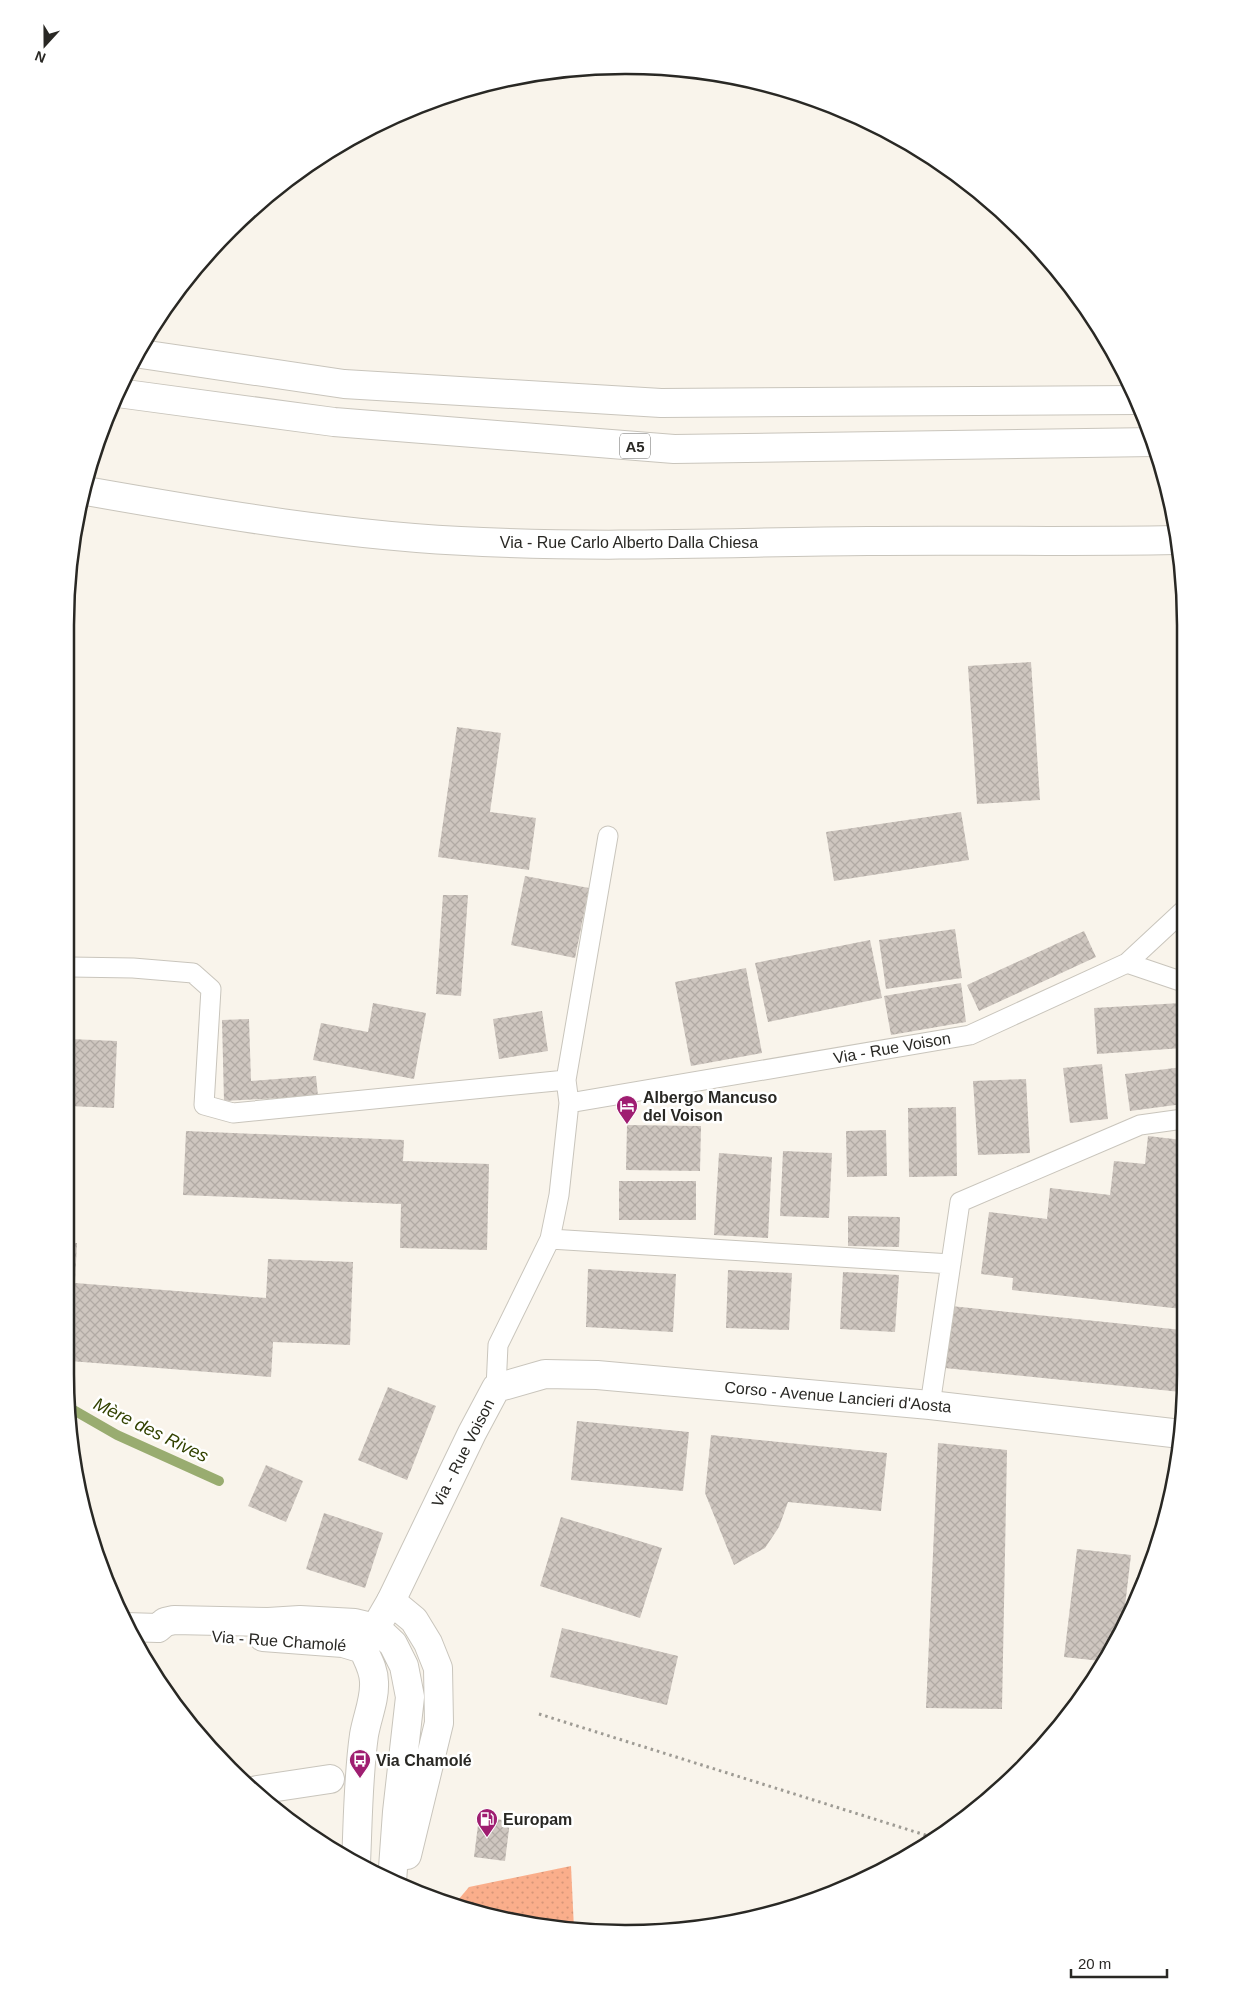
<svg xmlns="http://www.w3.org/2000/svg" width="1251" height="1999" viewBox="0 0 1251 1999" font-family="Helvetica,sans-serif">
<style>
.grass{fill:url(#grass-dots)}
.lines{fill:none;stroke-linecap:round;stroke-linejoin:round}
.stream{stroke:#99ac70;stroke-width:10}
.building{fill:url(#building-cross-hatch)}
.service-casing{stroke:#c9c5bc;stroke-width:21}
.pedestrian-casing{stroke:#c9c5bc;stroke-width:30}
.minor-casing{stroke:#c9c5bc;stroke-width:30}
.tertiary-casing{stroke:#c9c5bc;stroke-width:30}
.motorway-casing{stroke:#c9c5bc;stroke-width:30}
.path{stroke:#9e9b94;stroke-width:3;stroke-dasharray:2.5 4;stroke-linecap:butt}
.service{stroke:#fff;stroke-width:19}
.pedestrian{stroke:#fff;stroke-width:28}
.minor{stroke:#fff;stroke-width:28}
.tertiary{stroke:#fff;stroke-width:28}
.motorway{stroke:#fff;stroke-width:28}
.labels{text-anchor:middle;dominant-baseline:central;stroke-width:5;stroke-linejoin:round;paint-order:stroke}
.shield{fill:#fff;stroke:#696866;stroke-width:1}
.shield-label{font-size:15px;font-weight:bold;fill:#292824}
.street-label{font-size:16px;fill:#292824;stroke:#fff}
.poi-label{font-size:16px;font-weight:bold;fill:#292824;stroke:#fff;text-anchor:start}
.water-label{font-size:18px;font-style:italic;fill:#324201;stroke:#fff}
.rim{fill:none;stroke:#292824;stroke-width:2.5}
</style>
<defs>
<pattern id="grass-dots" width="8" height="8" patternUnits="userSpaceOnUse" patternTransform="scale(1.25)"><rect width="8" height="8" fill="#faae8b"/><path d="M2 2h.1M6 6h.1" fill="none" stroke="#d69678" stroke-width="1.8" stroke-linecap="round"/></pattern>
<pattern id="building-cross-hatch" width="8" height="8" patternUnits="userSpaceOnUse" patternTransform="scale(1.25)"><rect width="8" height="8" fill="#cec6bf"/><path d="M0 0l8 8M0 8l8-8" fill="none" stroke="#b1aaa4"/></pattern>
</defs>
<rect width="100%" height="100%" fill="#f9f4eb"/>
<!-- grass -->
<path class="grass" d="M 571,1866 L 574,1929 L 516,1923 L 453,1906 L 469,1887 Z"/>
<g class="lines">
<!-- stream -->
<path class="stream" d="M 70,1408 L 117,1435 L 219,1481"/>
</g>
<!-- building -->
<path class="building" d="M 1031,662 L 1040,800 L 977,804 L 968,666 Z
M 457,727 L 501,733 L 490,812 L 536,818 L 529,870 L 438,857 Z
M 961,812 L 969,860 L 834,881 L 826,832 Z
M 525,876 L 589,888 L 575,958 L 511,945 Z
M 443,895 L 468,895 L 461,996 L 436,994 Z
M 955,929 L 962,978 L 886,989 L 879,940 Z
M 1084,931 L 1096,957 L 979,1011 L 967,985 Z
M 870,940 L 882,998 L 768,1022 L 755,963 Z
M 746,968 L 762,1053 L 691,1066 L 675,982 Z
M 961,983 L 966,1022 L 891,1035 L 884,996 Z
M 373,1003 L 426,1013 L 414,1079 L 313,1060 L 321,1023 L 368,1032 Z
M 1181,1003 L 1183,1048 L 1097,1054 L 1094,1008 Z
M 542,1011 L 548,1051 L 499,1059 L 493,1019 Z
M 249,1019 L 251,1081 L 316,1076 L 318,1096 L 224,1101 L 222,1020 Z
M 70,1039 L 117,1041 L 114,1108 L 70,1106 Z
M 1102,1064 L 1108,1119 L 1070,1123 L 1063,1068 Z
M 1183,1067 L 1183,1104 L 1130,1111 L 1125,1074 Z
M 1026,1079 L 1030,1153 L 978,1155 L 973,1081 Z
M 956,1107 L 957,1176 L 909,1177 L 908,1108 Z
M 627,1125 L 701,1126 L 700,1171 L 626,1170 Z
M 886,1130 L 887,1176 L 847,1177 L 846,1131 Z
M 186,1131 L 404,1140 L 403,1161 L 489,1164 L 487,1250 L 400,1248 L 401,1204 L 183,1195 Z
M 1148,1136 L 1182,1140 L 1182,1309 L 1012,1290 L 1013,1278 L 981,1274 L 989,1212 L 1047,1219 L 1050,1188 L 1110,1195 L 1114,1161 L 1145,1164 Z
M 783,1151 L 832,1153 L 829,1218 L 780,1216 Z
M 719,1153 L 772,1157 L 768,1238 L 714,1235 Z
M 619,1181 L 696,1181 L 696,1220 L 619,1220 Z
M 848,1216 L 900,1217 L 899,1247 L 848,1246 Z
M 70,1243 L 77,1243 L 75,1283 L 266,1298 L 268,1259 L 353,1262 L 350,1345 L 273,1342 L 271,1377 L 70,1361 Z
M 588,1269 L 676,1274 L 673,1332 L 586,1327 Z
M 728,1270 L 792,1273 L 789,1330 L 726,1328 Z
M 843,1272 L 899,1275 L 895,1332 L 840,1329 Z
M 951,1306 L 1182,1330 L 1181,1392 L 945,1368 Z
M 388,1387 L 436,1406 L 407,1480 L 358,1460 Z
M 577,1421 L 689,1432 L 683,1491 L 571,1480 Z
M 711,1435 L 887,1453 L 881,1511 L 788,1502 L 779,1527 L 765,1548 L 734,1565 L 705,1493 Z
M 938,1443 L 1007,1450 L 1002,1709 L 926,1708 Z
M 266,1465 L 303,1481 L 286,1522 L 248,1506 Z
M 324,1513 L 383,1533 L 365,1588 L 306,1569 Z
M 561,1517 L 662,1548 L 640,1618 L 540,1586 Z
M 1077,1549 L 1131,1555 L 1123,1623 L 1101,1661 L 1064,1657 Z
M 562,1628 L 678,1656 L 667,1705 L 550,1677 Z
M 479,1817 L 510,1821 L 505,1861 L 474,1857 Z"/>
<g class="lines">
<!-- service casing -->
<g class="service-casing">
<path id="service" d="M 1127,963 L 1183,982
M 70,967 L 133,968 L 193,973 L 211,989 L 204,1105 L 233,1113 L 566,1080
M 569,1103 L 970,1035 L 1127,963 L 1183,911
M 550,1239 L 951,1264
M 496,1388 L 498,1345 L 550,1239 L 559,1195 L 569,1103 L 566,1080 L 608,836
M 930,1405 L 960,1202 L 1140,1125 L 1183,1119"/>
</g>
<!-- pedestrian casing -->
<g class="pedestrian-casing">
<path id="pedestrian" d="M 257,1790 L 330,1779"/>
</g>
<!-- minor casing -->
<g class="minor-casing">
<path id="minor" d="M 86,491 C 217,514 350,537 483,542 C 612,548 740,542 868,541 C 970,540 1073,542 1175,540
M 391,1601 L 472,1433 L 496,1388 L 545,1374 L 597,1375 L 930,1405 L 1181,1434"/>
</g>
<!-- tertiary casing -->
<g class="tertiary-casing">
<path id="tertiary" d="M 126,1627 L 158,1628 L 165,1622 L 174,1620 L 268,1622 L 300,1620 L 355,1623 L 376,1628 L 393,1644 L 404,1666 L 410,1697 L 397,1812 L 392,1882
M 263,1637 L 343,1643 L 363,1649 C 368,1660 374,1670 374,1682 C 375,1700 367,1717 364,1735 C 358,1777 358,1820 356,1863
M 366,1644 L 391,1601 L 414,1620 L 428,1643 L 438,1668 L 439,1723 L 407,1855"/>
</g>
<!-- motorway casing -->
<g class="motorway-casing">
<path id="motorway" d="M 141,354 L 344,384 L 661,403 L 1136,400
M 118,393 L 334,422 L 674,449 L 1155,442"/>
</g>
<!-- path -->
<path class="path" d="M 539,1714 L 938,1839"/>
<!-- service -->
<use href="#service" class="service"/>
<!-- pedestrian -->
<use href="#pedestrian" class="pedestrian"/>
<!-- minor -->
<use href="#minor" class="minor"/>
<!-- tertiary -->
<use href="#tertiary" class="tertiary"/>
<!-- motorway -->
<use href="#motorway" class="motorway"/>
</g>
<!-- icons -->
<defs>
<g id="hotel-pin" transform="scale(1.125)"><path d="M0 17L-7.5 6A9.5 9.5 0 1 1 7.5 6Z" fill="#9f1e71" stroke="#fff"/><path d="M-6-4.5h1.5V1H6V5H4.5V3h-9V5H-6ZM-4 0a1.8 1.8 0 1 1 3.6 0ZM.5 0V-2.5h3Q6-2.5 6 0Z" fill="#fff"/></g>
<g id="bus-pin" transform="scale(1.125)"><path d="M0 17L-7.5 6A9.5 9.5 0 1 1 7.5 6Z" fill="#9f1e71" stroke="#fff"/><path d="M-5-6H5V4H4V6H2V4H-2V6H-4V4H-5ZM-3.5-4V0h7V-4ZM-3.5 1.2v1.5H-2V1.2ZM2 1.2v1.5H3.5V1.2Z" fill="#fff"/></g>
<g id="fuel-pin" transform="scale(1.125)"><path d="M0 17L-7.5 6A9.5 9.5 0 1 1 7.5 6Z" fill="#9f1e71" stroke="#fff"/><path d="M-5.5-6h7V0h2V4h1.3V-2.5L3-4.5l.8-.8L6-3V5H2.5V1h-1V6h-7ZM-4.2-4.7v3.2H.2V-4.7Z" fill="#fff"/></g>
</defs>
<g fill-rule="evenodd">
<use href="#hotel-pin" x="627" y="1106"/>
<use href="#bus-pin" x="360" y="1760"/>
<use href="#fuel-pin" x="487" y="1819"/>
</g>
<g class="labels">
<!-- shield labels -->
<rect class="shield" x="620" y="433.5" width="30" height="25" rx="4"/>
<g class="shield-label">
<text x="635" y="446">A5</text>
</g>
<!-- street labels -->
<g class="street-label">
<text x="629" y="542">Via - Rue Carlo Alberto Dalla Chiesa</text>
<text transform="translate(892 1048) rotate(-10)">Via - Rue Voison</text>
<text transform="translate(838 1397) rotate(5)">Corso - Avenue Lancieri d'Aosta</text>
<text transform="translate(463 1453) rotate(-63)">Via - Rue Voison</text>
<text transform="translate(279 1641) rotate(4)">Via - Rue Chamolé</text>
</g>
<!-- poi labels -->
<g class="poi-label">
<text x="643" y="1097">Albergo Mancuso<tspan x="643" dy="18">del Voison</tspan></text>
<text x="376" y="1760">Via Chamolé</text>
<text x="503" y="1819">Europam</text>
</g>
<!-- water labels -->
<g class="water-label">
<text transform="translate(151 1430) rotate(26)">Mère des Rives</text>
</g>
</g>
<!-- crop -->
<path d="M0 0H1251V1999H0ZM625 74H626A551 551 0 0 1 1177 625V1374A551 551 0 0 1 626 1925H625A551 551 0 0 1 74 1374V625A551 551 0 0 1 625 74Z" fill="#fff" fill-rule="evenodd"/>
<path class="rim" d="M625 74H626A551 551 0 0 1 1177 625V1374A551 551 0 0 1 626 1925H625A551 551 0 0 1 74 1374V625A551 551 0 0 1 625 74Z"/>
<!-- north arrow -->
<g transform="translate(45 45) rotate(201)" stroke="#ffffff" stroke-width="4" paint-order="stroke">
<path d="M0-4L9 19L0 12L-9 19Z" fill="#292824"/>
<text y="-8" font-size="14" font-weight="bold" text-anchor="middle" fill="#292824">N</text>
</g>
<!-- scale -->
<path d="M1071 1969v8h96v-8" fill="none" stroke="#292824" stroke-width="2.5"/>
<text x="1078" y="1969" font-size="15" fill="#292824" stroke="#ffffff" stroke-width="4" paint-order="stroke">20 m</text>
</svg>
